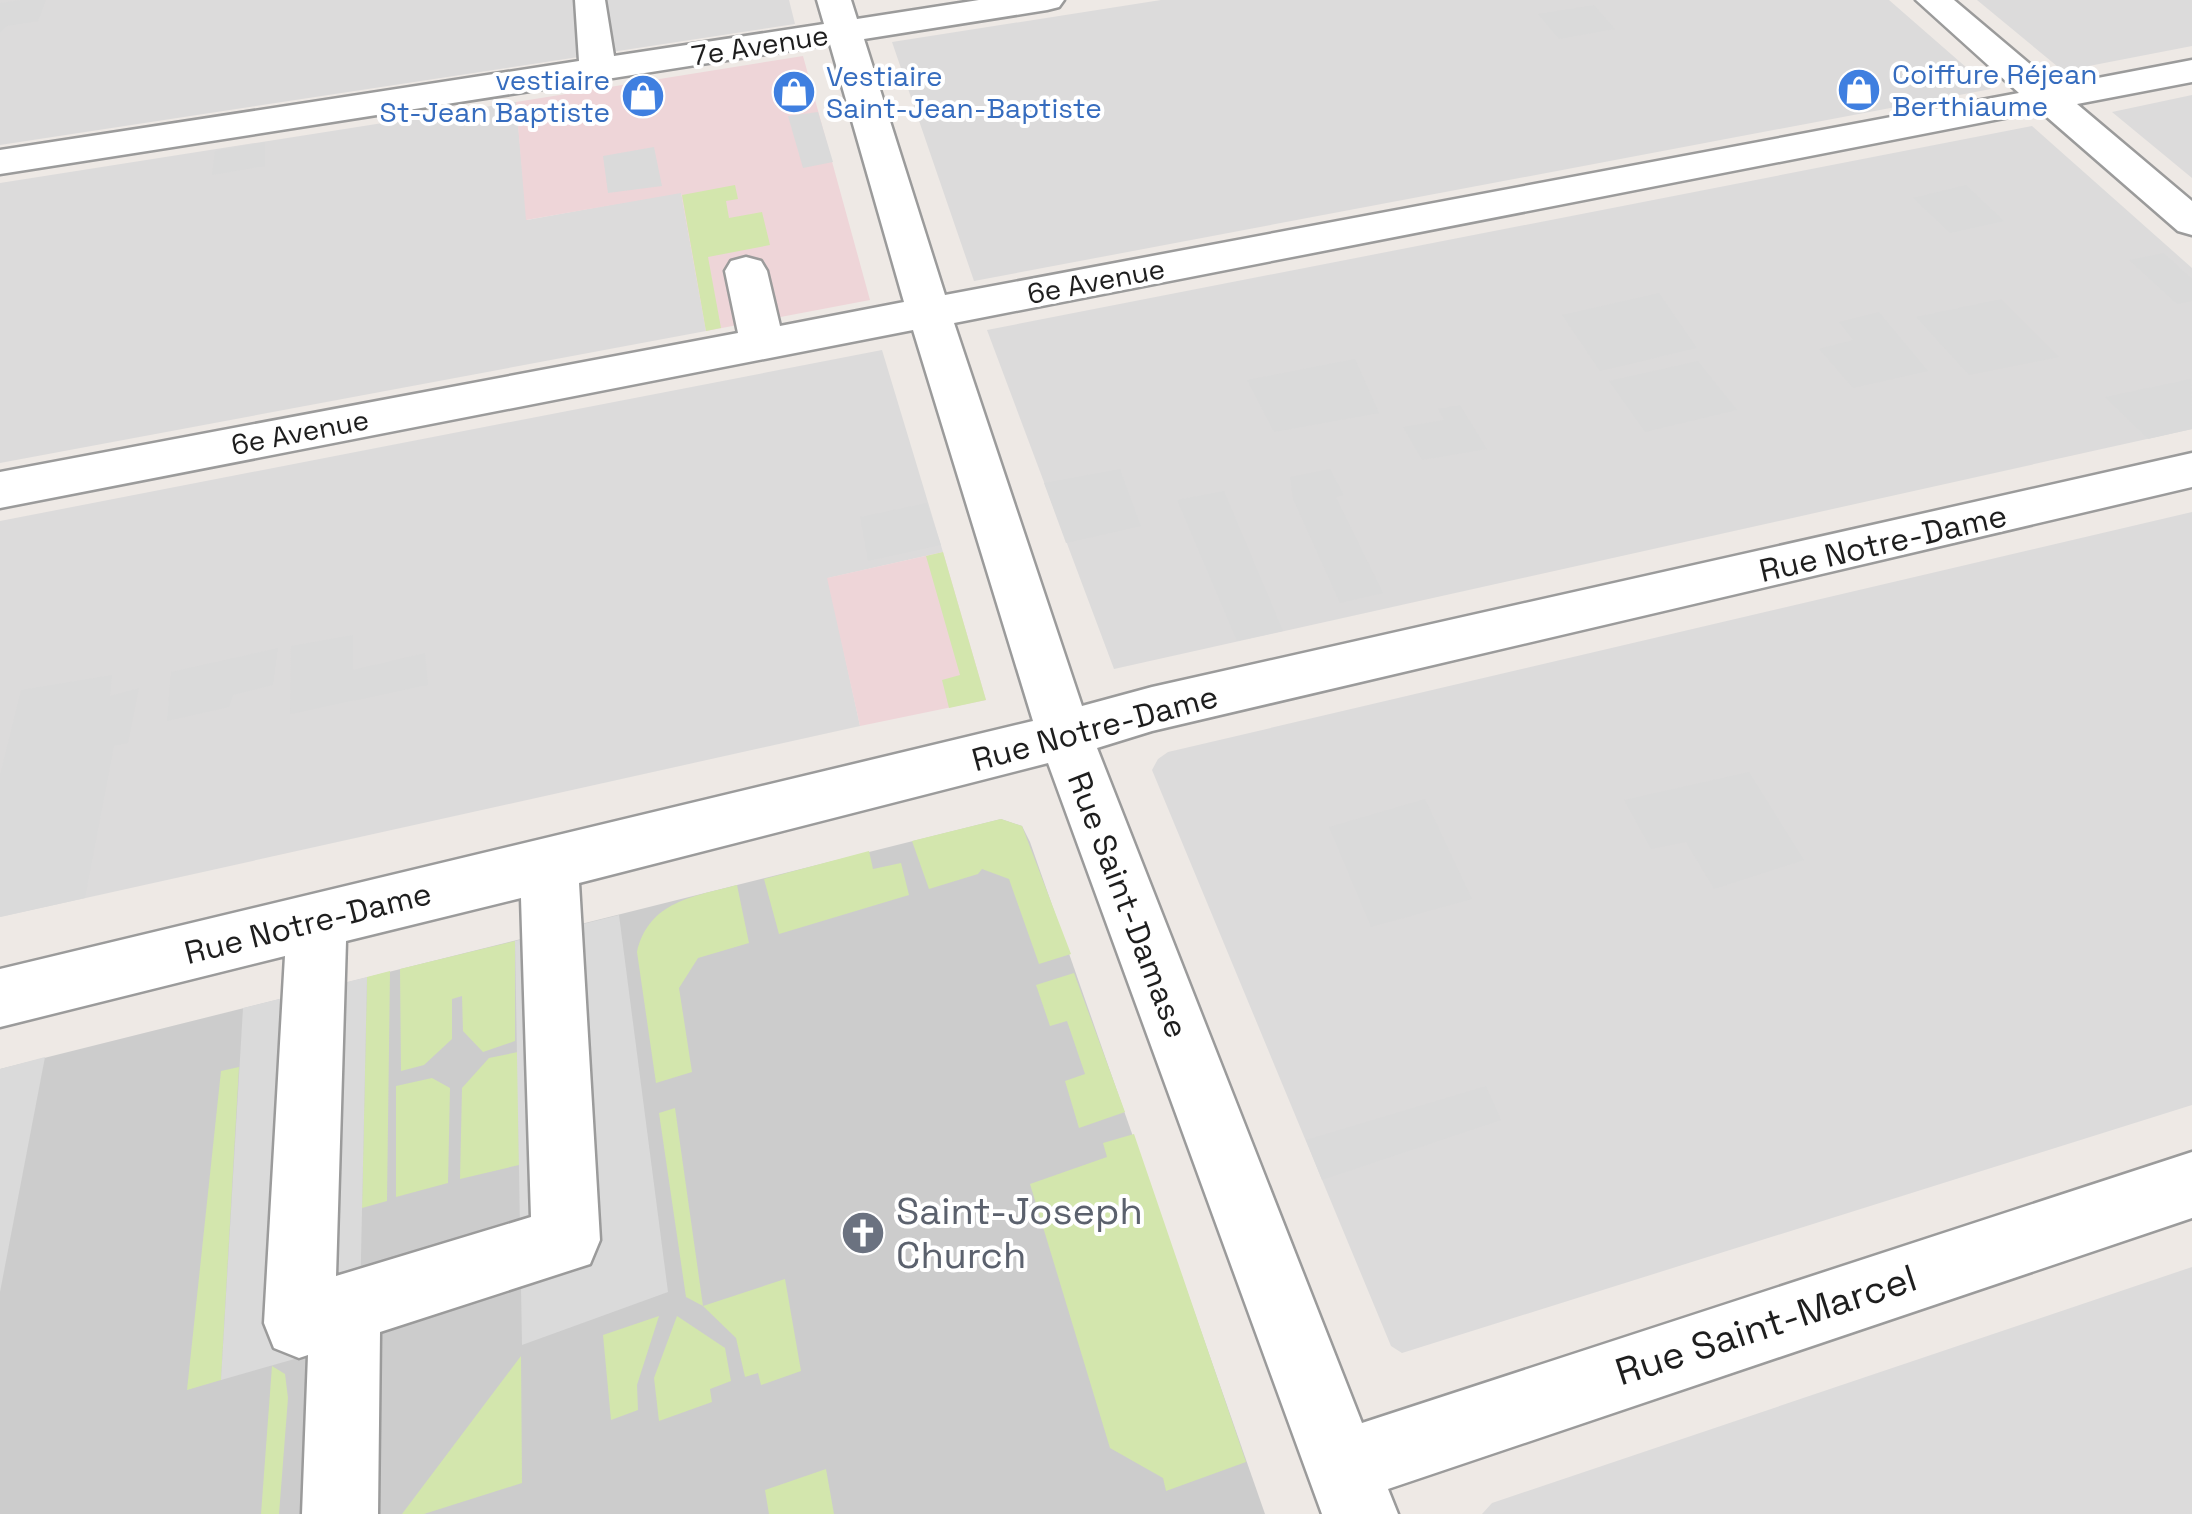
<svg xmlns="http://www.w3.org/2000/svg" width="2192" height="1514" viewBox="0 0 2192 1514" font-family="'Space Grotesk',sans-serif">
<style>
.residential{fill:#dcdbdb}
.commercial{fill:#eed5d8}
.religious{fill:#ccc}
.grass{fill:#d3e6ad}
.parking{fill:#dadada}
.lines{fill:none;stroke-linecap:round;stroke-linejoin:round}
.minor-casing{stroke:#9b9b9b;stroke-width:5}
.minor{fill:#fff;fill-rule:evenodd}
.labels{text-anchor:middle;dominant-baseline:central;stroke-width:8;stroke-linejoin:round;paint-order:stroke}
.far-street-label{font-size:28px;fill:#1e1e1e;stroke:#fff}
.far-shop-label{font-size:28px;fill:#366cbe;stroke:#fff;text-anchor:start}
.street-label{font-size:32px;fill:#1e1e1e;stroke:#fff}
.near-worship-label{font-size:38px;fill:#5b616d;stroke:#fff;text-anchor:start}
.near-street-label{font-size:38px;fill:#1e1e1e;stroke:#fff}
</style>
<rect width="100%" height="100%" fill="#eee9e5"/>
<!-- residential -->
<path class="residential" d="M 0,0 L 789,0 L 795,24 L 0,145 Z
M 1161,0 L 1889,0 L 1991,89 L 974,281 L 892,42 Z
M 1977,0 L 2192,0 L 2192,46 L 2063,71 Z
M 2192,95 L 2192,178 L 2112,112 Z
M 516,102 L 527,220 L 681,192 L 706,331 L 0,463 L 0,183 Z
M 2032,126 L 2192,268 L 2192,429 L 1114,669 L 987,330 Z
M 882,350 L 943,552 L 828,578 L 860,726 L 0,917 L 0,521 Z
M 2192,512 L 2192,1105 L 1402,1353 L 1391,1346 L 1152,770 L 1158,759 L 1168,752 Z
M 2192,1267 L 2192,1514 L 1482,1514 L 1492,1503 Z"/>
<!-- commercial -->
<path class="commercial" d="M 803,56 L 870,300 L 706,331 L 681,193 L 526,220 L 516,102 Z
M 943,552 L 986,700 L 860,726 L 827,578 Z"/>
<!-- religious -->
<path class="religious" d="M 1001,819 L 1022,826 L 1030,842 L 1265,1514 L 0,1514 L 0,1069 Z"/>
<!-- grass -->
<path class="grass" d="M 735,185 L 738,199 L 726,201 L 729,218 L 762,212 L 770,245 L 708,257 L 721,328 L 706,331 L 682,195 Z
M 943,552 L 986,700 L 949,708 L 942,680 L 960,675 L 926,556 Z
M 1001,819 L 1022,826 L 1071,954 L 1039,964 L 1009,879 L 982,869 L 978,874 L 929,889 L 912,841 Z
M 869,851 L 873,869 L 901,863 L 909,895 L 779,934 L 764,879 Z
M 737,885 L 749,943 L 698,958 L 679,988 L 692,1072 L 656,1083 L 637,952 C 649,901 693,897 737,885 Z
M 515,941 L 515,1041 L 483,1052 L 463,1031 L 462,996 L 452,999 L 452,1039 L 424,1065 L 401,1071 L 400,969 Z
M 390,971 L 387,1201 L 362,1208 L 367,977 Z
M 1074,973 L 1125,1112 L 1079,1128 L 1065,1081 L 1085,1074 L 1067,1021 L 1050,1026 L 1036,985 Z
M 518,1052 L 519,1165 L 460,1179 L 462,1088 L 489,1058 Z
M 239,1067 L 221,1380 L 187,1390 L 221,1071 Z
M 432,1078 L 450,1088 L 448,1183 L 396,1197 L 396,1086 Z
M 675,1108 L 703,1306 L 785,1279 L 801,1371 L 761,1385 L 758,1373 L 745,1377 L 736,1338 L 703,1306 L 686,1297 L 659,1113 Z
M 1134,1134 L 1246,1462 L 1166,1491 L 1163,1478 L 1110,1448 L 1030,1184 L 1107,1157 L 1103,1143 Z
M 659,1316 L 637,1385 L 638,1410 L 611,1420 L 603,1335 Z
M 677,1316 L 725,1348 L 731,1381 L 710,1389 L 712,1402 L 659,1421 L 654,1378 Z
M 521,1356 L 522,1483 L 424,1514 L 402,1514 Z
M 272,1366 L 285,1374 L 288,1398 L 279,1514 L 261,1514 Z
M 826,1469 L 834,1514 L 769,1514 L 765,1490 Z"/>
<!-- parking -->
<path class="parking" d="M 21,0 L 46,0 L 38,21 L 7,26 L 0,33 L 0,3 Z
M 1594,5 L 1615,29 L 1559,39 L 1538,14 Z
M 818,112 L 833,162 L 803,168 L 788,116 Z
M 265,142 L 265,166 L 212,175 L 215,151 Z
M 654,147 L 662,186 L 608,193 L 603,156 Z
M 1966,185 L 2004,221 L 1950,233 L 1913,198 Z
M 2164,253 L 2192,279 L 2192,301 L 2177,304 L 2129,260 Z
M 1659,293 L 1697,348 L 1600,371 L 1562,315 Z
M 2001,299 L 2059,357 L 1969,375 L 1916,317 Z
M 1879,312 L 1928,371 L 1853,388 L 1819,349 L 1853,340 L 1839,322 Z
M 1355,359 L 1379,413 L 1274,432 L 1247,380 Z
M 1698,361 L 1737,410 L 1645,432 L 1609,381 Z
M 2191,379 L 2192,429 L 2148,439 L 2105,397 Z
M 1460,405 L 1487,449 L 1422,460 L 1403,427 L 1444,420 L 1438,409 Z
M 1120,469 L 1141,526 L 1066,543 L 1044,483 Z
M 1330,469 L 1344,495 L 1336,497 L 1383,593 L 1340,603 L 1293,499 L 1290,477 Z
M 1224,491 L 1233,512 L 1283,631 L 1237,641 L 1177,500 Z
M 927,503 L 941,545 L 868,561 L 860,517 Z
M 353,635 L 353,670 L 425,653 L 428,685 L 290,714 L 291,646 Z
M 278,648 L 273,685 L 233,695 L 229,707 L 167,721 L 171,672 Z
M 112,675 L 110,696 L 139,688 L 128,743 L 114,746 L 85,898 L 0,917 L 0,775 L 21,690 Z
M 1749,772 L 1804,860 L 1714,889 L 1686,842 L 1651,849 L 1624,800 Z
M 1425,799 L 1472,899 L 1371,927 L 1329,827 Z
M 619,915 L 668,1292 L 522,1345 L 515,941 Z
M 367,977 L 360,1304 L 344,1345 L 221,1380 L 243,1008 Z
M 45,1057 L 0,1292 L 0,1069 Z
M 1486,1086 L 1501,1120 L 1322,1180 L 1306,1140 Z"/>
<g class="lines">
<!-- minor casing -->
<g class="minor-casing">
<path id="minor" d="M 575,0 L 605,0 L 614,56 L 824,24 L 817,0 L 851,0 L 857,19 L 979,0 L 1064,0 L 1059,7 L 1047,10 L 864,39 L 945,295 L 2019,93 L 1916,0 L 1954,0 L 2056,86 L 2192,60 L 2192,82 L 2077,104 L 2192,201 L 2192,235 L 2178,231 L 2040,111 L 954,323 L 1082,706 L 1152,687 L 2192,453 L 2192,487 L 1152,731 L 1097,748 L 1362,1423 L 2192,1152 L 2192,1218 L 1388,1489 L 1398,1514 L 1322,1514 L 1048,763 L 579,883 L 600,1240 L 590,1264 L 380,1332 L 378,1514 L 302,1514 L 308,1355 L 299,1358 L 274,1348 L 264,1323 L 285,956 L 0,1027 L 0,969 L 1033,721 L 913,330 L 0,508 L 0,472 L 738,333 L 725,271 L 731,261 L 746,257 L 761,261 L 767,271 L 780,326 L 904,302 L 830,44 L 0,174 L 0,150 L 579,61 ZM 521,898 L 531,1217 L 336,1276 L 346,941 Z"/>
</g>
<!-- minor -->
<use href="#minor" class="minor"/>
</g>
<!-- icons -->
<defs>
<g id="shop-disc" transform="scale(2.25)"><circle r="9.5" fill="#3f7fe0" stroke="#fff"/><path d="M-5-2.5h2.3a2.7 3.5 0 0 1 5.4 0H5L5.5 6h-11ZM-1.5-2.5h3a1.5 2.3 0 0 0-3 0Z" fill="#fff"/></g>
<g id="church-disc" transform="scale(2.25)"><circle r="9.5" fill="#6b7280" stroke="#fff"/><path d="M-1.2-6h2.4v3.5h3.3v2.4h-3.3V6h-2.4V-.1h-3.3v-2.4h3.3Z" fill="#fff"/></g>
</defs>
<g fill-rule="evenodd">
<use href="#shop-disc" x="1859" y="90"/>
<use href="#shop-disc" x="794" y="92"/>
<use href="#shop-disc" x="643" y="96"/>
<use href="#church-disc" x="863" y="1233"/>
</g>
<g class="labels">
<!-- far-street labels -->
<g class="far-street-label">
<text transform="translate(760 45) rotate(-9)">7e Avenue</text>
<text transform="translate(1096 281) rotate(-11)">6e Avenue</text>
<text transform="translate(300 432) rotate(-11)">6e Avenue</text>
</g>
<!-- far-shop labels -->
<g class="far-shop-label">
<text x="1892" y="74">Coiffure Réjean<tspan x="1892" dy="32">Berthiaume</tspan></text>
<text x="826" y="76">Vestiaire<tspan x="826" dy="32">Saint-Jean-Baptiste</tspan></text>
<text x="610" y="80" text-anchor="end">vestiaire<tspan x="610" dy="32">St-Jean Baptiste</tspan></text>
</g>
<!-- street labels -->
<g class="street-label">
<text transform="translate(1883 543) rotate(-13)">Rue Notre-Dame</text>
<text transform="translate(1095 728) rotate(-15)">Rue Notre-Dame</text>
<text transform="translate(1128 905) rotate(69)">Rue Saint-Damase</text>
<text transform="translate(308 923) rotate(-14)">Rue Notre-Dame</text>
</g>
<!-- near-worship labels -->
<g class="near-worship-label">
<text x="896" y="1211">Saint-Joseph<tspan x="896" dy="44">Church</tspan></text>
</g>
<!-- near-street labels -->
<g class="near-street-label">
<text transform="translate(1766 1325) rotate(-18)">Rue Saint-Marcel</text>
</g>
</g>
</svg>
